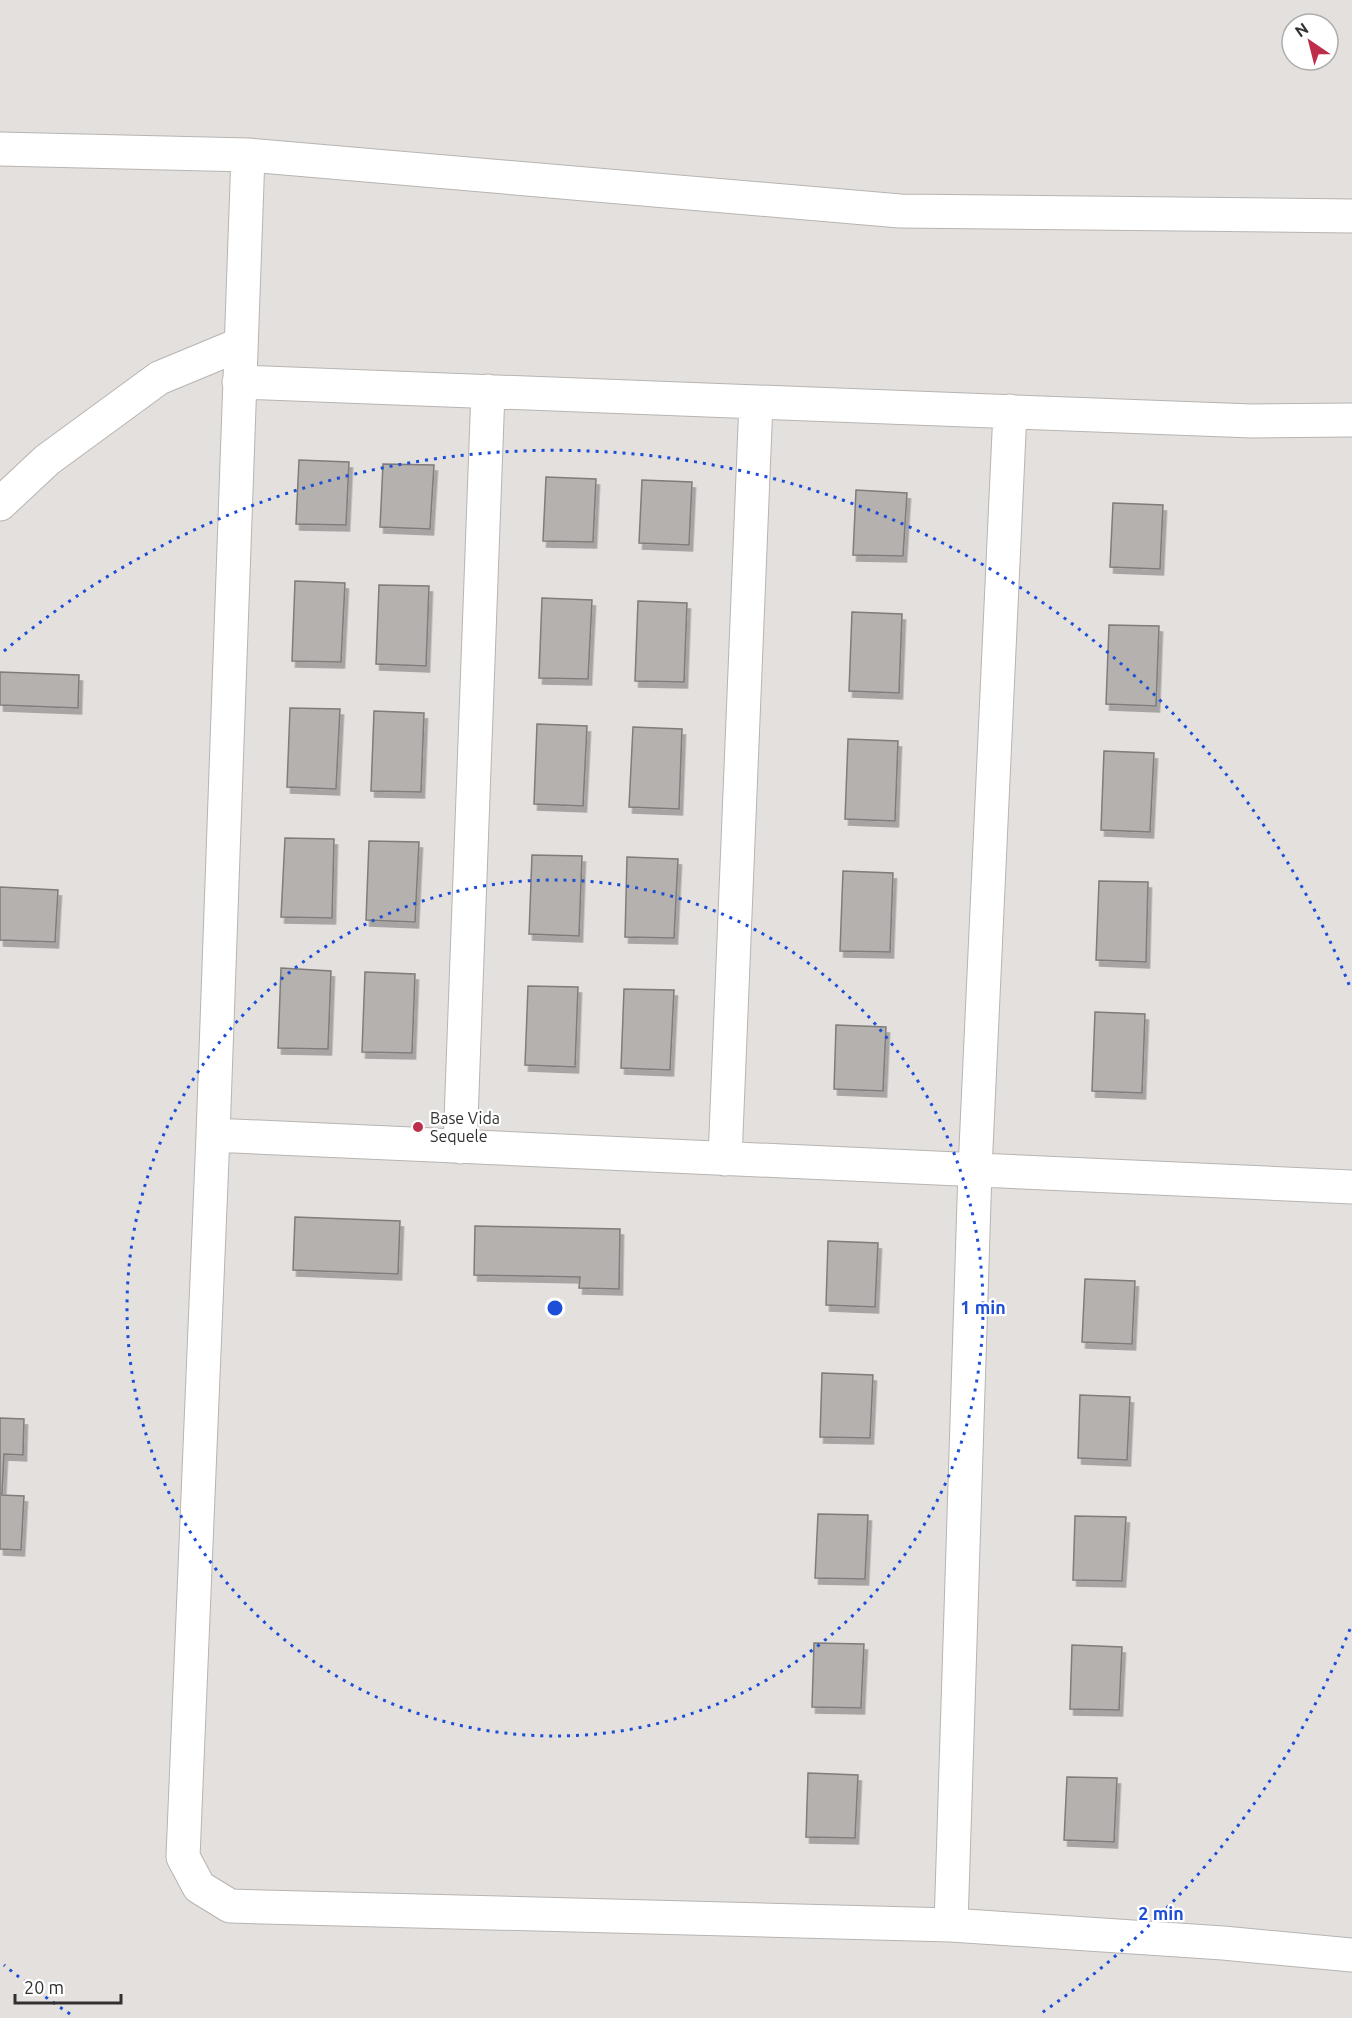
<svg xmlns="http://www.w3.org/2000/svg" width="1352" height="2018" viewBox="0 0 1352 2018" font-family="Ubuntu,sans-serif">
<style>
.building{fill:#b4b1af;stroke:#7f7d7b;stroke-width:1.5;filter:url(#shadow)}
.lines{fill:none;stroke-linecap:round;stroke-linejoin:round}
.minor-casing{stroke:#b7b4b1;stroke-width:35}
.minor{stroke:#fff;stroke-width:33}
.ring{fill:none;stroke:#1d4ed8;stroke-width:3;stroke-dasharray:3 6}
.poi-dot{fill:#be2e4a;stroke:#fff;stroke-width:2}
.labels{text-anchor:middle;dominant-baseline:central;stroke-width:4.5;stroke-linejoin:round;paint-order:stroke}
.poi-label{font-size:16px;fill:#323130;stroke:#fff;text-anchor:start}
.centre{fill:#1d4ed8;stroke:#fff;stroke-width:3}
.ring-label{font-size:18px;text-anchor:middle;font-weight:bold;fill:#1d4ed8;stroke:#fff;stroke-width:4.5;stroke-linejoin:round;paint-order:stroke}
</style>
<defs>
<filter id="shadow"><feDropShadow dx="3.5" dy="6" stdDeviation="0" flood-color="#0004"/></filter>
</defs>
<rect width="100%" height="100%" fill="#e4e0de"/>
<!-- building -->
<path class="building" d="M 299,460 L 349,462 L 346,525 L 296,524 Z
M 383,464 L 434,465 L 430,529 L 380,527 Z
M 546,477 L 596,479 L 593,542 L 543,541 Z
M 642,480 L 692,482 L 689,545 L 639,543 Z
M 856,490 L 907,493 L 903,556 L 853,555 Z
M 1113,503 L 1163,505 L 1160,569 L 1110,567 Z
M 295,581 L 345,583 L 341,662 L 292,661 Z
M 379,585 L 429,586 L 426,666 L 376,664 Z
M 542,598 L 592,600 L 588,679 L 539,678 Z
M 638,601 L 687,603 L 684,682 L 635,681 Z
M 852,612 L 902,614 L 899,693 L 849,691 Z
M 1109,625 L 1159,626 L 1156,706 L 1106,704 Z
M 0,672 L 79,675 L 78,708 L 0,705 Z
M 290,708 L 340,709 L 336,789 L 287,787 Z
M 374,711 L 424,713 L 421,792 L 371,791 Z
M 537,724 L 587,726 L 583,806 L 534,804 Z
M 633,727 L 682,729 L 679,809 L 629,807 Z
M 848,739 L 898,741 L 895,821 L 845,819 Z
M 1104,751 L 1154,753 L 1150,832 L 1101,830 Z
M 285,838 L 334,839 L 332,918 L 281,917 Z
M 369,841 L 419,842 L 415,922 L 366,920 Z
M 532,855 L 582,856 L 579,936 L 529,934 Z
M 627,857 L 678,859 L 674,938 L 625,937 Z
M 843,871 L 893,873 L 890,952 L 840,951 Z
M 1099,881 L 1148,882 L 1146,962 L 1096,960 Z
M 0,887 L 58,890 L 55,942 L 0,940 Z
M 281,968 L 331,971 L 328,1049 L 278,1048 Z
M 365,972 L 415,974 L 412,1053 L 362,1052 Z
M 528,986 L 578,987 L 575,1067 L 525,1065 Z
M 624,989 L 674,990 L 670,1070 L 621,1068 Z
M 1095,1012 L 1145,1014 L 1142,1093 L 1092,1091 Z
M 836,1025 L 886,1027 L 883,1091 L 834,1089 Z
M 295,1217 L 400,1221 L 398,1274 L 293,1270 Z
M 475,1226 L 620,1229 L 619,1289 L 579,1288 L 580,1277 L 474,1275 Z
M 828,1241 L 878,1243 L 875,1307 L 826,1305 Z
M 1085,1279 L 1135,1281 L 1132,1344 L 1082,1342 Z
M 822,1373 L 873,1375 L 870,1438 L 820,1437 Z
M 1080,1395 L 1130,1397 L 1127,1460 L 1078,1458 Z
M 0,1418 L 24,1419 L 23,1455 L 4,1454 L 2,1495 L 24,1496 L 21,1550 L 0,1549 Z
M 818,1514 L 868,1515 L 865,1579 L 815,1578 Z
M 1075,1516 L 1126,1517 L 1122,1581 L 1073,1580 Z
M 814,1643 L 864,1644 L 861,1708 L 812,1707 Z
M 1072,1645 L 1122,1647 L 1119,1710 L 1070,1709 Z
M 808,1773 L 858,1775 L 855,1838 L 806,1837 Z
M 1067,1777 L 1117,1778 L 1114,1842 L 1064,1840 Z"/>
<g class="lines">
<!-- minor casing -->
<g class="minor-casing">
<path id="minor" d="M 0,149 L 248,155 L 900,211 L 1352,216
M 248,155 L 213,1135 L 183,1857 L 199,1887 L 230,1906 L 951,1925 L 1223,1943 L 1352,1955
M 239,382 L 1252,421 L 1352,420
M 0,504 L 47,460 L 159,378 L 241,344
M 213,1135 L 1352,1187
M 460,1147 L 488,391
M 725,1159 L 756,402
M 951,1925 L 975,1170 L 1010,411"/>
</g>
<!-- minor -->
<use href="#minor" class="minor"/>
</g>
<!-- distance rings -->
<g class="ring">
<circle cx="555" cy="1308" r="428"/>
<path d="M1350 1629A857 857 0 0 1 1040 2014M70 2014A857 857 0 0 1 4 1965M4 651A857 857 0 0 1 1350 987"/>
</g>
<!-- markers -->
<circle class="poi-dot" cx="418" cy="1127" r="6"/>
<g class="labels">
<!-- poi labels -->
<g class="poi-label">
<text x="430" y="1118">Base Vida<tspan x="430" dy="18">Sequele</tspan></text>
</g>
</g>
<circle cx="555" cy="1308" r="9" class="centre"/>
<g class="ring-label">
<text x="983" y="1314">1 min</text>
<text x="1161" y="1920">2 min</text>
</g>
<!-- north arrow -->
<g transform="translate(1310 42) rotate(325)"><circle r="28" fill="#ffffff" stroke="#adadac" stroke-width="1.5"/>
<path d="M0-4.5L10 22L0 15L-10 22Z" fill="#be2e4a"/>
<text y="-9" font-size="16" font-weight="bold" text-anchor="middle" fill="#323130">N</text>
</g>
<!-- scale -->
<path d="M15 1994v9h106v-9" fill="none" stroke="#323130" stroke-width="3"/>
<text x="24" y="1994" font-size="18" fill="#323130" stroke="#ffffff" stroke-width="4.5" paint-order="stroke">20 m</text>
</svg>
